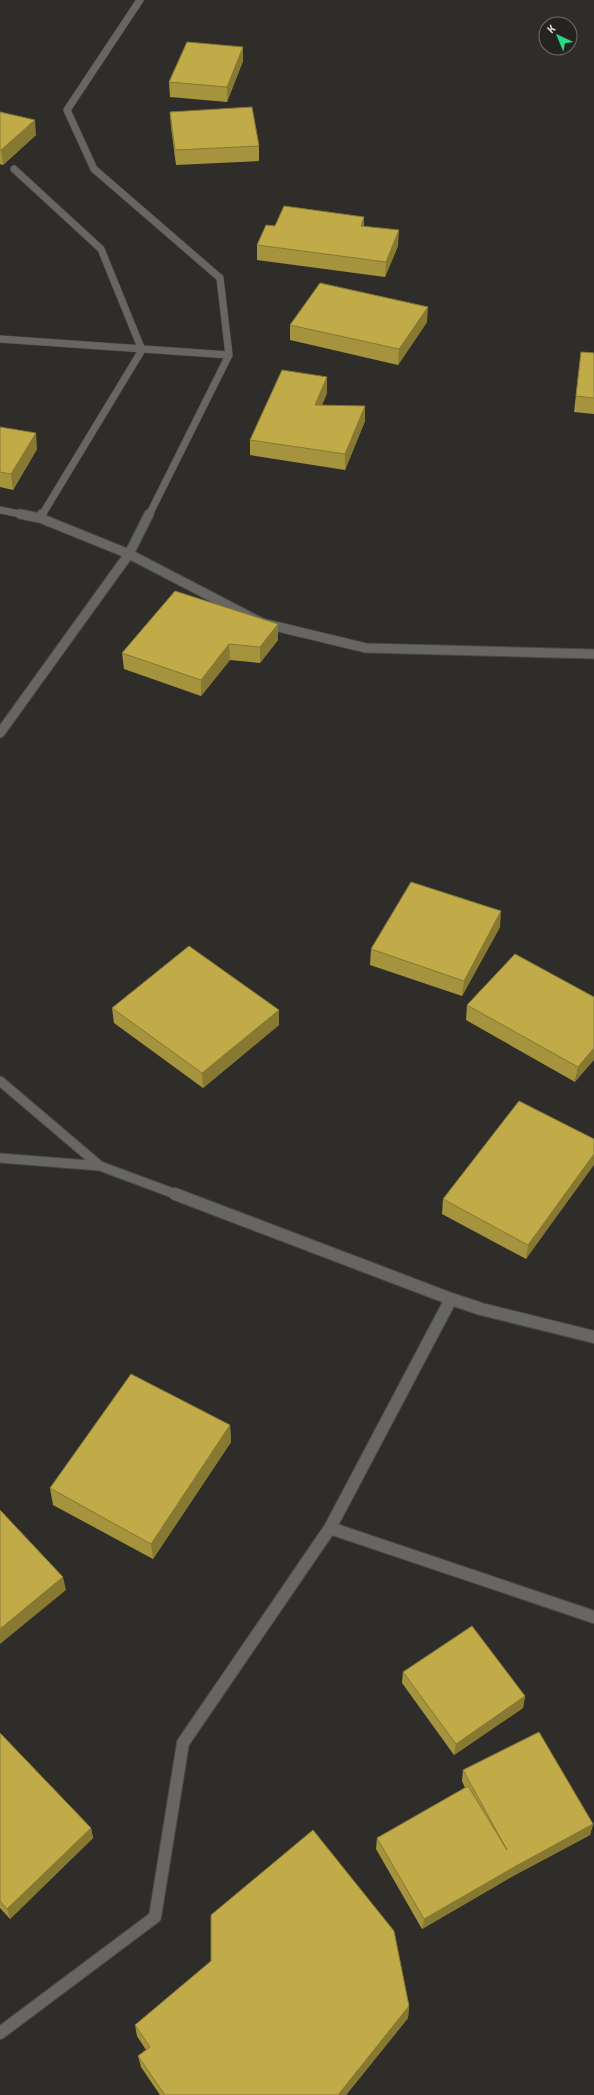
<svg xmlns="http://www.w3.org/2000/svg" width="594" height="2095" viewBox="0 0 594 2095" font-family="'Titillium Web',sans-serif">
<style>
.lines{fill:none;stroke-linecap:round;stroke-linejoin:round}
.minor-far2-casing{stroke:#494946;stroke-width:8}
.minor-far1-casing{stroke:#494946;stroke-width:11}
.minor-casing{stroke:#494946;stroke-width:14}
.minor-far2{stroke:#676662;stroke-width:7}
.minor-far1{stroke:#676662;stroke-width:9}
.minor{stroke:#676662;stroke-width:12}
.wall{fill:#a6933e}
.shaded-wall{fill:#877832}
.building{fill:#c1ab48;stroke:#877832}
</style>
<rect width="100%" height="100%" fill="#2e2d2a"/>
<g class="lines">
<!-- minor-far2 casing -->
<g class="minor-far2-casing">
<path id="minor-far2" d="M 140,0 L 67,110 L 94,169 L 220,278 L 229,355 L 149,515
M 14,169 L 101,249 L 142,350 L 42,515
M 0,339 L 229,355
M 0,510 L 25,515"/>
</g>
<!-- minor-far1 casing -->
<g class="minor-far1-casing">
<path id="minor-far1" d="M 20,514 L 40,518 L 129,554 L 262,623 L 366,648 L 594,654
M 40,518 L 42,514
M 0,733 L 129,554 L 149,514
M 0,1081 L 100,1166
M 0,1158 L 100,1166 L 178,1195"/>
</g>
<!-- minor casing -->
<g class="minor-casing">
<path id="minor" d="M 175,1194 L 451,1299 L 481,1309 L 594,1337
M 330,1528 L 594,1617
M 0,2033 L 155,1917 L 183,1743 L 330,1528 L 451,1299"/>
</g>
<!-- minor-far2 -->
<use href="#minor-far2" class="minor-far2"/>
<!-- minor-far1 -->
<use href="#minor-far1" class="minor-far1"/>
<!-- minor -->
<use href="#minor" class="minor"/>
</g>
<!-- wall -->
<path class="wall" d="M 243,47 L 243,61 L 227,102 L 170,97 L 169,82 Z
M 0,112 L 36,135 L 3,165 L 0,164 Z
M 170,112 L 259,146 L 259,161 L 176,165 L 171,127 Z
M 275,226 L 364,226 L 398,246 L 385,277 L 257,260 L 257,245 Z
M 427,322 L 398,365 L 290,340 L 290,325 Z
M 581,352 L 594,353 L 594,414 L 574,412 Z
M 327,393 L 322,405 L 365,421 L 345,470 L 250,455 L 250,440 Z
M 0,427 L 37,449 L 13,490 L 0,487 Z
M 278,640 L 260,663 L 230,660 L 201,696 L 124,669 L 122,653 Z
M 500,927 L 462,996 L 370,965 L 371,949 Z
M 594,997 L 575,1082 L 466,1020 L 467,1005 Z
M 112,1008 L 279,1010 L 279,1025 L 203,1088 L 114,1023 Z
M 594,1139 L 526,1259 L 442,1214 L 443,1199 Z
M 230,1425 L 231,1442 L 153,1559 L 53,1505 L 50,1488 Z
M 403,1672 L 525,1696 L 523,1708 L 454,1755 L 402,1683 Z
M 0,1733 L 91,1828 L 93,1838 L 10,1919 L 0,1908 Z
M 463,1770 L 593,1824 L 590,1835 L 513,1876 L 422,1929 L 376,1849 L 377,1838 L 465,1788 L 462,1781 Z
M 409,2006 L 408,2018 L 346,2095 L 160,2095 L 141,2067 L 138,2056 L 146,2050 L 137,2036 L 135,2025 Z"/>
<!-- shaded-wall -->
<path class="shaded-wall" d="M 243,47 L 243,61 L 227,102 L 227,87 Z
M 35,120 L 36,135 L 3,165 L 1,150 Z
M 364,217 L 364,232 L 361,226 Z
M 399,230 L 398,246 L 385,277 L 386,262 Z
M 428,307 L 427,322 L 398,365 L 399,349 Z
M 327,377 L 327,393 L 315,421 L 315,405 Z
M 365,406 L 365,421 L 345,470 L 345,454 Z
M 36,433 L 37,449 L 13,490 L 11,474 Z
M 278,624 L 278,640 L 260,663 L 260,647 Z
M 229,644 L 230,660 L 201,696 L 201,680 Z
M 501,911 L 500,927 L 462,996 L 464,981 Z
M 279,1010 L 279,1025 L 203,1088 L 202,1073 Z
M 594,1048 L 594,1060 L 575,1082 L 578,1067 Z
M 594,1154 L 594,1165 L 526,1259 L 528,1245 Z
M 230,1425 L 231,1442 L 153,1559 L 151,1544 Z
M 63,1577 L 66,1590 L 0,1644 L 0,1629 Z
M 525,1696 L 523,1708 L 454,1755 L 456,1744 Z
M 593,1824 L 590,1835 L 513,1876 L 422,1929 L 424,1919 L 516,1866 Z
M 91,1828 L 93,1838 L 10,1919 L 7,1909 Z
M 409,2006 L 408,2018 L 346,2095 L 338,2095 Z"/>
<!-- building -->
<path class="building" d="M 187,42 L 243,47 L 227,87 L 169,82 Z
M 252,107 L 259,146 L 175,150 L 170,112 Z
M 0,112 L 35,120 L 1,150 L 0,150 Z
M 284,206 L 364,217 L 361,226 L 399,230 L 386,262 L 257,245 L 266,225 L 275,226 Z
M 320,283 L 428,307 L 399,349 L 290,325 Z
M 581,352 L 594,353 L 594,398 L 576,396 Z
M 282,370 L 327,377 L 315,405 L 365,406 L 345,454 L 250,440 Z
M 0,427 L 36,433 L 11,474 L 0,472 Z
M 175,591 L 278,624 L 260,647 L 229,644 L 201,680 L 122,653 Z
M 411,882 L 501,911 L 464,981 L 371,949 Z
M 189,946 L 279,1010 L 202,1073 L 112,1008 Z
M 515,954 L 594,997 L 594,1048 L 578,1067 L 467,1005 Z
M 519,1101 L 594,1139 L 594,1154 L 528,1245 L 443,1199 Z
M 131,1374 L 230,1425 L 151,1544 L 50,1488 Z
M 0,1510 L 63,1577 L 0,1629 Z
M 472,1626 L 525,1696 L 456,1744 L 403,1672 Z
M 539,1732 L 593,1824 L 516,1866 L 424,1919 L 377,1838 L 468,1786 L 507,1850 L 463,1770 Z
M 0,1733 L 91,1828 L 7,1909 L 0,1901 Z
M 313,1830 L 394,1931 L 409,2006 L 338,2095 L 165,2095 L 138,2056 L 150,2047 L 135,2025 L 211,1961 L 211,1915 Z"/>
<!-- north arrow -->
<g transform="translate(558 36) rotate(316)"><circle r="19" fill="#242320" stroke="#6e6d6a"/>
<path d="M0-3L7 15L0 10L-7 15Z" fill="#2bd884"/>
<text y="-6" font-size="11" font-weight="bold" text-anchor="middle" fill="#dcdcda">K</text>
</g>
</svg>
